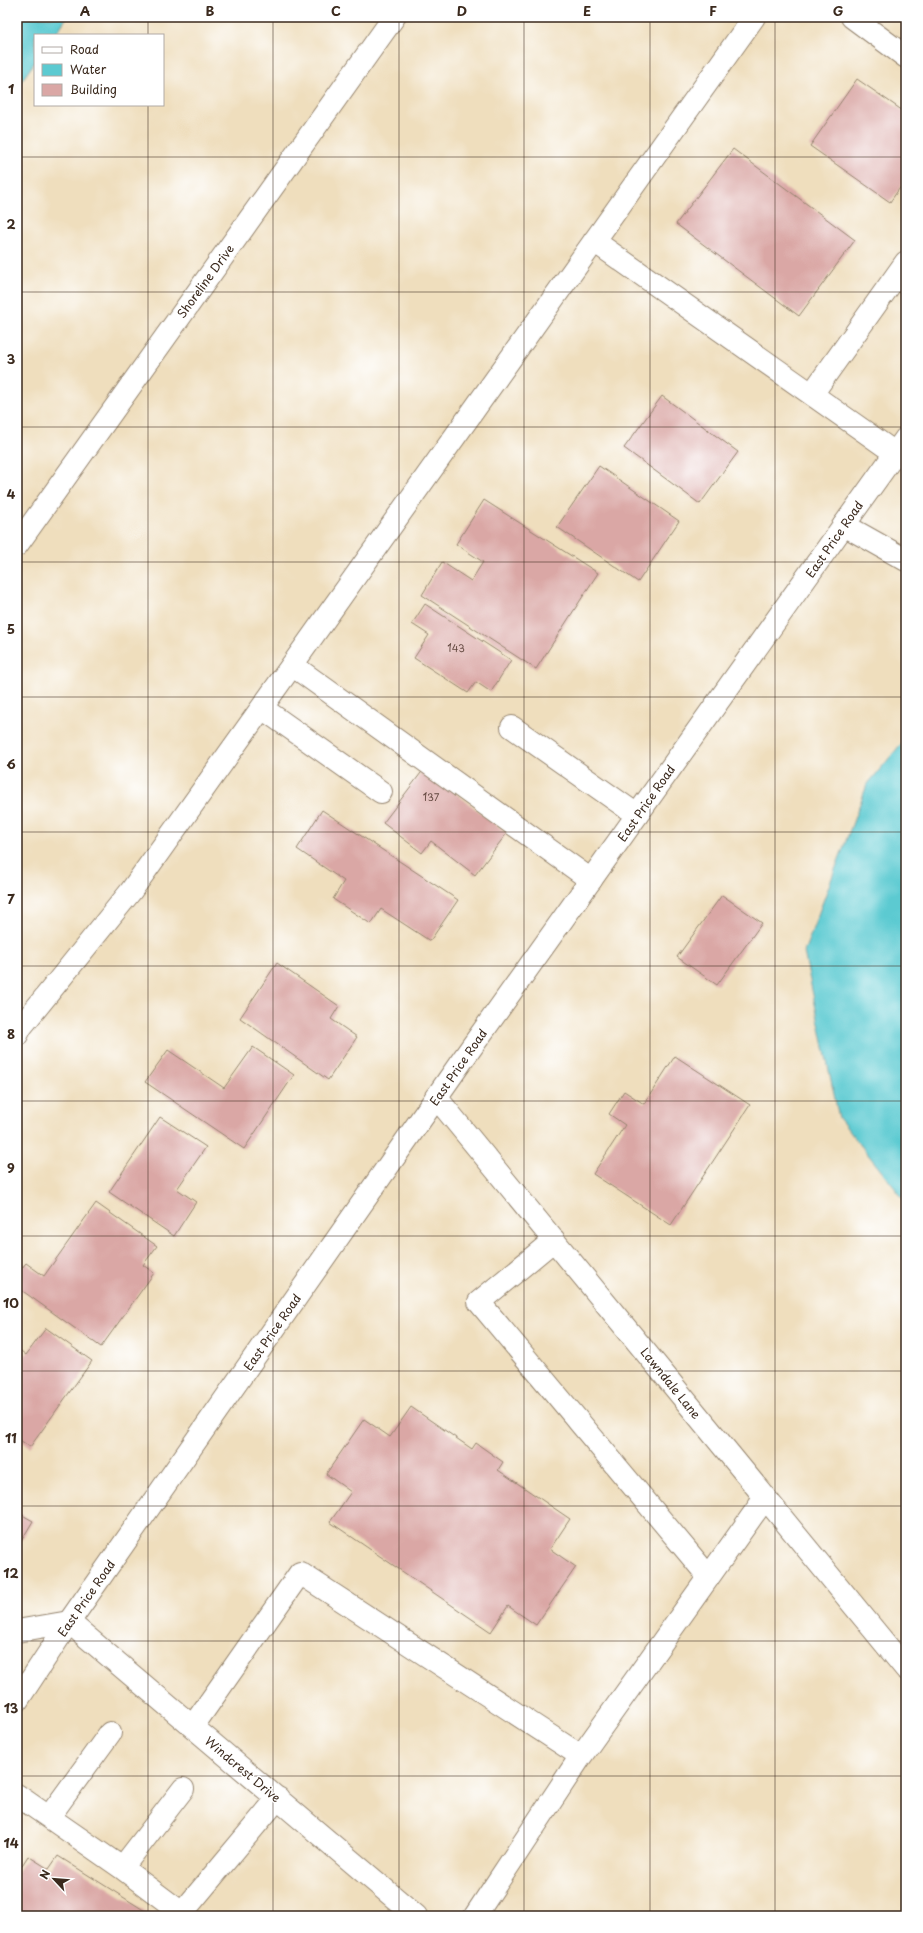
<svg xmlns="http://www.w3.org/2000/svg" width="923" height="1933" viewBox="0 0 923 1933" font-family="'Playpen Sans',sans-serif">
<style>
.water{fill:#5ccad1;stroke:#4c7a78}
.building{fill:#daa7a5}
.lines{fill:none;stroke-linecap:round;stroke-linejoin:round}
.minor-casing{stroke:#95846e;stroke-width:24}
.major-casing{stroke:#95846e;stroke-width:24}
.minor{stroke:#fff;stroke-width:22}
.major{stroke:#fff;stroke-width:22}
.grid{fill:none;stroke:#3b2a1e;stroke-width:1;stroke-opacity:0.55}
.labels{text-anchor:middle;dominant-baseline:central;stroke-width:3;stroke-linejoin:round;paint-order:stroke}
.number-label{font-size:10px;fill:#634940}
.street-label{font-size:12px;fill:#3b2a1e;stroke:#fff}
.neatline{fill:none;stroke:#3b2a1e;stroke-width:1.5}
.grid-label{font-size:13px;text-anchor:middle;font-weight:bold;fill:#3b2a1e}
</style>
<rect width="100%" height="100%" fill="#fff"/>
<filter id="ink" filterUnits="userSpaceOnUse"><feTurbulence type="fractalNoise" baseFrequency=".025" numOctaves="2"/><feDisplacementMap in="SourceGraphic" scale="8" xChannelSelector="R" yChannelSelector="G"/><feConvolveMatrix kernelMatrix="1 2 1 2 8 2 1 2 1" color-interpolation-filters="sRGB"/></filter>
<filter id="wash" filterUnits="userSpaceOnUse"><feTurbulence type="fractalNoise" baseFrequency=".012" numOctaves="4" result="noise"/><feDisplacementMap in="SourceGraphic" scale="16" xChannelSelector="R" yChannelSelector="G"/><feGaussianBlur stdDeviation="0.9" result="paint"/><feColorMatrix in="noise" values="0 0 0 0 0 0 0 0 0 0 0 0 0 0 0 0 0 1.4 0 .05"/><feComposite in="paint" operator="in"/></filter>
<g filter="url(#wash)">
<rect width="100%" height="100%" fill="#efdebd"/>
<!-- water -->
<path class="water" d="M 17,17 L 67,17 L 55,35 L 35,35 L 35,62 L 17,87 Z
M 906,738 L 906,1202 L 839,1118 L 804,952 L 867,785 Z"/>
<g id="blocks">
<!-- building -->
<path class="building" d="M 857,79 L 906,113 L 906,179 L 890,202 L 810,146 Z
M 733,149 L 855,240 L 799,316 L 676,224 Z
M 662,396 L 738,452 L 700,504 L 624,448 Z
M 599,466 L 679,521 L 638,582 L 557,527 Z
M 484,500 L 598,573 L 536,669 L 422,595 L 442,562 L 471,581 L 483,562 L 456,544 Z
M 425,604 L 511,660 L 491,692 L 476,682 L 468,693 L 414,658 L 429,635 L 412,624 Z
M 424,769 L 507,833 L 475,875 L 431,841 L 422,853 L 383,823 Z
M 322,810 L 458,900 L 430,941 L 381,909 L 371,924 L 333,899 L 344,881 L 297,849 Z
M 722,895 L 762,923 L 717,985 L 677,957 Z
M 277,963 L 339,1006 L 331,1019 L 357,1037 L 328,1080 L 240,1018 Z
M 253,1047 L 294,1075 L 244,1149 L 145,1082 L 168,1050 L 224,1088 Z
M 675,1056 L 750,1105 L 671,1225 L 593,1174 L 625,1125 L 609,1114 L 624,1091 L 644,1104 Z
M 160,1117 L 206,1147 L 177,1189 L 196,1202 L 174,1236 L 109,1192 Z
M 96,1203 L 157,1246 L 143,1265 L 154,1273 L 101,1347 L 17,1287 L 17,1274 L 26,1263 L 44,1276 Z
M 46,1328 L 92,1361 L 30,1447 L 17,1438 L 17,1348 L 26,1355 Z
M 411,1407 L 472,1449 L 476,1443 L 503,1462 L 498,1470 L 570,1519 L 550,1549 L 576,1567 L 536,1625 L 508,1606 L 491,1632 L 330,1522 L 351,1492 L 326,1474 L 364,1419 L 390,1437 Z
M 17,1512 L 33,1521 L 17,1548 Z
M 28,1856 L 49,1869 L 58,1856 L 153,1916 L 17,1916 L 17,1873 Z"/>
</g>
</g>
<g filter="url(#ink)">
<use href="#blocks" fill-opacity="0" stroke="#95846e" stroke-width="1"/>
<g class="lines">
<!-- minor casing -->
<g class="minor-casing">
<path id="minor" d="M 852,17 L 906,57
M 594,241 L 895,453
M 812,394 L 906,262
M 844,525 L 906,560
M 17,545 L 394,17
M 292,665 L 591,880
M 262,708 L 381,792
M 512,727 L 637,815
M 17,1035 L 21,1027 L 131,891 L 754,17
M 436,1097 L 906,1669
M 554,1240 L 479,1302 L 708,1576
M 17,1631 L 69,1622 L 416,1916
M 193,1726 L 300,1573 L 581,1756 L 475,1916
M 581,1756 L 765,1498
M 17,1795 L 122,1868 L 182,1913 L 278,1798
M 49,1817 L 110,1733
M 122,1868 L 183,1789"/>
</g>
<!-- major casing -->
<g class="major-casing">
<path id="major" d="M 17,1701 L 69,1622 L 461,1062 L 906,438"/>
</g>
<!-- minor -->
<use href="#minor" class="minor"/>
<!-- major -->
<use href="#major" class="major"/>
</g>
</g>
<!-- grid -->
<path class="grid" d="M 148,17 L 148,35M 273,17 L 273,1916M 399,17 L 399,1916M 524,17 L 524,1916M 650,17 L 650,1916M 775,17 L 775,1916M 148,105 L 148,1916M 17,157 L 906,157M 17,292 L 906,292M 17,427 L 906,427M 17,562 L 906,562M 17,697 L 906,697M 17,832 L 906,832M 17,966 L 906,966M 17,1101 L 906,1101M 17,1236 L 906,1236M 17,1371 L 906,1371M 17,1506 L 906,1506M 17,1641 L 906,1641M 17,1776 L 906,1776"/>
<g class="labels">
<!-- number labels -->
<g class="number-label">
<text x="456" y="647">143</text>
<text x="431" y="796">137</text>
</g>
<!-- street labels -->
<g class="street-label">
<text transform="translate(205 281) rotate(-54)">Shoreline Drive</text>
<text transform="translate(834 539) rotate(-55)">East Price Road</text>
<text transform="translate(646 803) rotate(-55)">East Price Road</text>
<text transform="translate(458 1067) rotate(-55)">East Price Road</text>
<text transform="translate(272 1332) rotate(-55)">East Price Road</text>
<text transform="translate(671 1383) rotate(51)">Lawndale Lane</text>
<text transform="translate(86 1598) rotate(-55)">East Price Road</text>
<text transform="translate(243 1769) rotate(40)">Windcrest Drive</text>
</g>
</g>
<!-- margin -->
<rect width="923" height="1933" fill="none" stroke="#fff" stroke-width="44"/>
<!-- legend -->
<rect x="34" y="34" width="130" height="72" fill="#ffffff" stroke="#b1aaa5"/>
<rect x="42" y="47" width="20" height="6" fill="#ffffff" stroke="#b1aaa5"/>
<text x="70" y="54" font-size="12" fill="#3b2a1e">Road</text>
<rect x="42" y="64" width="20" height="12" fill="#5ccad1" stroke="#b1aaa5"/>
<text x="70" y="74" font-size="12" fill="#3b2a1e">Water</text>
<rect x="42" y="84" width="20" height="12" fill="#daa7a5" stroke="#b1aaa5"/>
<text x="70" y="94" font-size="12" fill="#3b2a1e">Building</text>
<!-- north arrow -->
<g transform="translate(54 1879) rotate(296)" stroke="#ffffff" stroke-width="3" paint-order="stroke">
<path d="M0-3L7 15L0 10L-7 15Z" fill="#3b2a1e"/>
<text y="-6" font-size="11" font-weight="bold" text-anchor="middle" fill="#3b2a1e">N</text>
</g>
<rect x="22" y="22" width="879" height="1889" class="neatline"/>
<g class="grid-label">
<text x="85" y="16">A</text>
<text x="210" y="16">B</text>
<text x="336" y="16">C</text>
<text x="462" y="16">D</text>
<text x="587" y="16">E</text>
<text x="713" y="16">F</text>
<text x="838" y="16">G</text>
<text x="11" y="94">1</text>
<text x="11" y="229">2</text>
<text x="11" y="364">3</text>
<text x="11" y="499">4</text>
<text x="11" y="634">5</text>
<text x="11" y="769">6</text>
<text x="11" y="904">7</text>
<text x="11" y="1039">8</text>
<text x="11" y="1173">9</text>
<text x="11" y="1308">10</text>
<text x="11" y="1443">11</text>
<text x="11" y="1578">12</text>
<text x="11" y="1713">13</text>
<text x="11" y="1848">14</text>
</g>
</svg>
